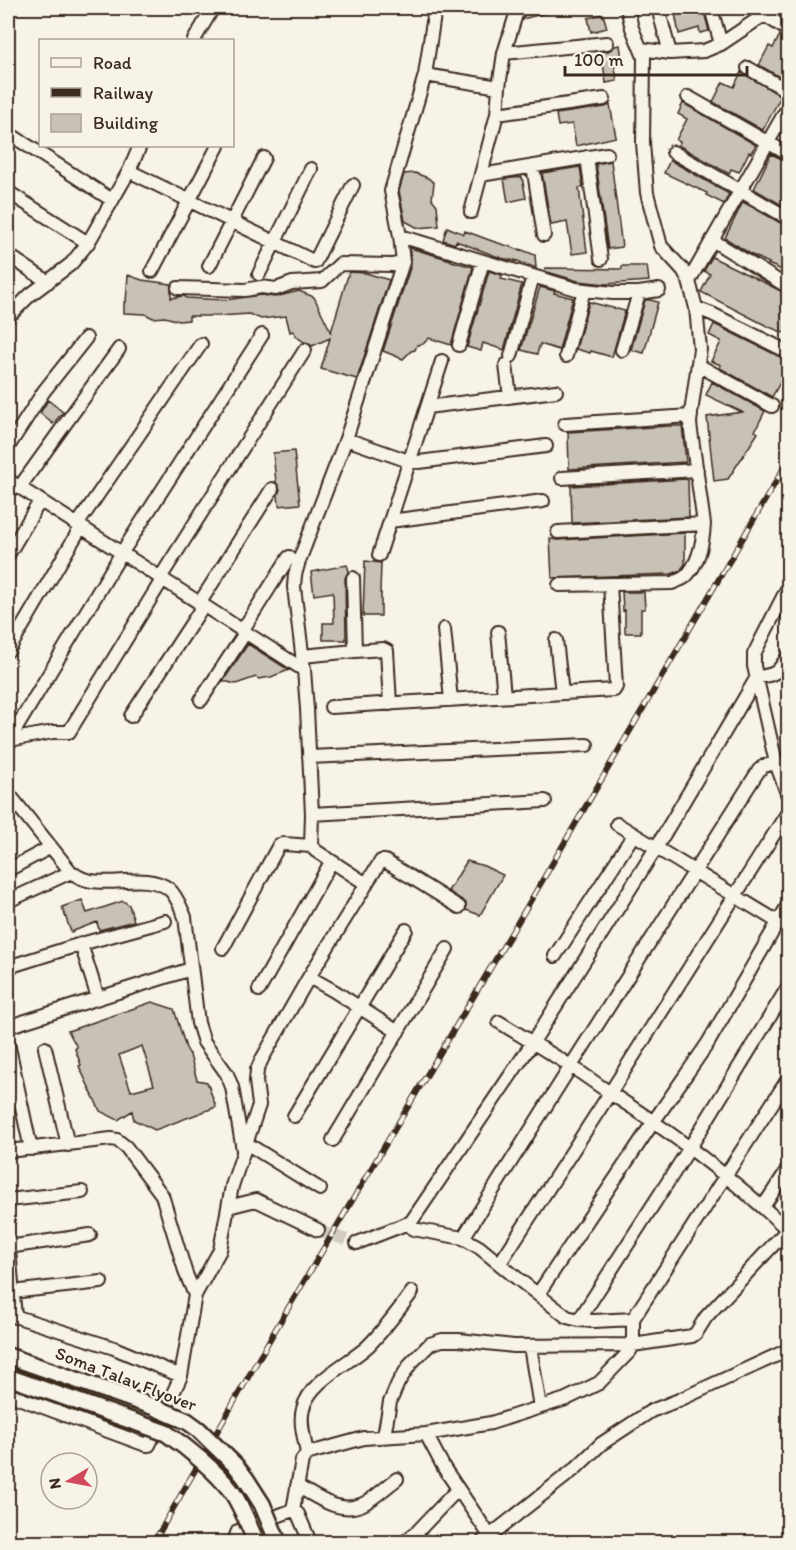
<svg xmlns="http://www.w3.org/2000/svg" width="796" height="1550" viewBox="0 0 796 1550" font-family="Itim,sans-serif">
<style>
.building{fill:#c8c1b6;stroke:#3b2a1e;stroke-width:1.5;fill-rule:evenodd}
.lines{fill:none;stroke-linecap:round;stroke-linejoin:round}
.minor-tunnel{stroke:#d1cbc0;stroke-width:12;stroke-dasharray:12 6;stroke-linecap:butt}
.minor-casing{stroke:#3b2a1e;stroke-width:16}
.minor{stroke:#f7f3e8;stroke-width:12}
.rail-casing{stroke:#3b2a1e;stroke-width:6}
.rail{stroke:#f7f3e8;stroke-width:4;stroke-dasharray:11;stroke-linecap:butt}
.major-bridge-casing{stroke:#3b2a1e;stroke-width:20;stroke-linecap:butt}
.major-bridge{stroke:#f7f3e8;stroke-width:15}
.labels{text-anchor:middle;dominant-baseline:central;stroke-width:4.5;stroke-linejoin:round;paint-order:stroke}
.street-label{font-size:18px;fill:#3b2a1e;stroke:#f7f3e8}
</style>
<rect width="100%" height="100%" fill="#f7f3e8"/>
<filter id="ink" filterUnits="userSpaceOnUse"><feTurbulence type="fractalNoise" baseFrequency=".0167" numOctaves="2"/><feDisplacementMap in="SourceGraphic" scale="12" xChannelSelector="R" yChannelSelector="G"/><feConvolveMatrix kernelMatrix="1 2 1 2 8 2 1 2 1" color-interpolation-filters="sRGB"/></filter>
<g filter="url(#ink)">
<!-- building -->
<path class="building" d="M 526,8 L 553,8 L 553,11 L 523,19 Z
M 674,8 L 703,8 L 709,31 L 700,33 L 699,28 L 679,34 Z
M 603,14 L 607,28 L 591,32 L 588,18 Z
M 780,35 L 789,38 L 788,82 L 759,65 L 769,46 L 773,48 Z
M 620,45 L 622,59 L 614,61 L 617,81 L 606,83 L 603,64 L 598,65 L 596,52 L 608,51 L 612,49 L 615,46 Z
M 741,72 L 781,96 L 763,130 L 713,102 L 723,82 L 734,87 Z
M 683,103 L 756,145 L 751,153 L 749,152 L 739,172 L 731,169 L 729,174 L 678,145 L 680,142 L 676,140 L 687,119 L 678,114 Z
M 610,105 L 616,137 L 576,146 L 572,124 L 558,126 L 556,114 L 605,107 Z
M 771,154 L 789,162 L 789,209 L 754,189 Z
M 670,160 L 729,194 L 724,204 L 706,195 L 707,193 L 664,173 Z
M 611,161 L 622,247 L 608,249 L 596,164 Z
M 580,167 L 583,187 L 579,188 L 587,252 L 572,254 L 567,222 L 551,225 L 542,173 Z
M 415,173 L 428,178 L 434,183 L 432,199 L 437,205 L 439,226 L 418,228 L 405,221 L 399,191 L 404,174 Z
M 522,177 L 526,198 L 508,202 L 504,179 Z
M 743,202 L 784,225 L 789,226 L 789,273 L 768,264 L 769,263 L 752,255 L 725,238 Z
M 447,227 L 464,234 L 465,231 L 492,241 L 520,250 L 520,249 L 535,255 L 536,268 L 515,260 L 515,261 L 501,258 L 456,241 L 455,244 L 443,240 Z
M 410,248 L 451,260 L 451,261 L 473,267 L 451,345 L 429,338 L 423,344 L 417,345 L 415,350 L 411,351 L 403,359 L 383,351 L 411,265 Z
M 712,257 L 789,295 L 789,335 L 767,326 L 701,292 L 710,274 L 704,271 Z
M 622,266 L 647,266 L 649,281 L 606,284 L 578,281 L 544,271 L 545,268 L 622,269 Z
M 489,271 L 502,275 L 501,279 L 522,284 L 504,350 L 483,343 L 481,351 L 467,347 Z
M 349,272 L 366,273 L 389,280 L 357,379 L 321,369 L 330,338 L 312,346 L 309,343 L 304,342 L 297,337 L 293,331 L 290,332 L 286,316 L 261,319 L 249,314 L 219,316 L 189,316 L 189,320 L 179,321 L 165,317 L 153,318 L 145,314 L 124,313 L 124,302 L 126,302 L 128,275 L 142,280 L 171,284 L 171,298 L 183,296 L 185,296 L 186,298 L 225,300 L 261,295 L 275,297 L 299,291 L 314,297 L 331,332 Z
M 540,287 L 555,291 L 554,293 L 573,298 L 559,350 L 540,344 L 537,354 L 521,350 Z
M 645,300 L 650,300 L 658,302 L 644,353 L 631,350 Z
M 589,302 L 625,311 L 612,357 L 591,351 L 590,353 L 576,349 Z
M 714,324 L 784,359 L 789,360 L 781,379 L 782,379 L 772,397 L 720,368 L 721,365 L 711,361 L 721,342 L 721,341 L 709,335 Z
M 712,382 L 765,411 L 755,431 L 758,433 L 728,479 L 714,481 L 707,417 L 742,412 L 706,395 Z
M 48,400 L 63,412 L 53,424 L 40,413 Z
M 670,426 L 682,426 L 686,462 L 569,469 L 568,432 Z
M 294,451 L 300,504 L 279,506 L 278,495 L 280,489 L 276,482 L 273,453 Z
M 686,479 L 688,480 L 689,517 L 572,523 L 571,486 Z
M 685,533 L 685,564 L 680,571 L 671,574 L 552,578 L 550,539 L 558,540 Z
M 365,561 L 381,563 L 380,593 L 381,593 L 381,616 L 363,616 Z
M 347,565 L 349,571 L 345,578 L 346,640 L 323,640 L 323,623 L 334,623 L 333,592 L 314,595 L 311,572 Z
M 622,592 L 644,592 L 645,609 L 641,609 L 641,633 L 625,633 L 625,610 L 623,611 Z
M 248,644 L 289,670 L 271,677 L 259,679 L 256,677 L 236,684 L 223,681 Z
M 467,861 L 484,866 L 503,875 L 480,915 L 466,910 L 466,903 L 448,891 Z
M 82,900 L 87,913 L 123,901 L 129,905 L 134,921 L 99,930 L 97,922 L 71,932 L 62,907 Z
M 152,1002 L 174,1009 L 186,1048 L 190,1055 L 197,1080 L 207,1082 L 216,1107 L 155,1130 L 134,1120 L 132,1111 L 118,1120 L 100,1111 L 79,1066 L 81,1065 L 75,1049 L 77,1047 L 68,1031 ZM 142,1046 L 154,1085 L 131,1091 L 119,1055 Z"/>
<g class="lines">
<!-- minor-tunnel -->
<path class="minor-tunnel" d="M 318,1230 L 328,1234 L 357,1243"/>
<!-- minor casing -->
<g class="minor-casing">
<path id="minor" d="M 658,8 L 670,53
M 711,8 L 721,44
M 764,15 L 788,30
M 194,40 L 213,8
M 641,49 L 670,53 L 704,51 L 721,44 L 764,15 L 780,8
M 504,53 L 607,43
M 748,68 L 788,91
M 425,75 L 499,87
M 688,97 L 788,154
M 497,114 L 604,99
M 8,133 L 112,200
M 673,152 L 788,218
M 587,157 L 601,259
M 533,166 L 544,235
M 129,171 L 315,262 L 353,185
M 481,175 L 607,154
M 8,192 L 88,243
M 471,212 L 497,114 L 499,87 L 504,53 L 518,8
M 400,236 L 576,289 L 613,293 L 639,293 L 659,290
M 712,240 L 788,287
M 8,255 L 48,282
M 209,266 L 264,158
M 152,271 L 218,146
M 259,274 L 311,169
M 689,281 L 788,107
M 178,288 L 245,290 L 261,287 L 276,289 L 292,283 L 322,281 L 340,264 L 393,265 L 403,262
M 696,308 L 712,314 L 788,352
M 8,317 L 30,295 L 71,264 L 88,243 L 129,171 L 140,146
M 459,345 L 483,261
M 622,350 L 639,293
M 511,356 L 533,276
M 566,356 L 584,290
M 506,365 L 510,397
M 698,365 L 772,406
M 427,407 L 556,391
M 565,424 L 691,416
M 346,439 L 403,459 L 419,462 L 546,446
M 8,447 L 44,391 L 86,338
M 562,478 L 697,470
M 8,480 L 304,670
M 19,488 L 119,349
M 390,521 L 543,501
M 77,525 L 201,344
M 558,532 L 704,524
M 8,555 L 40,501
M 379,555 L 442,361
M 160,578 L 305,350
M 559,585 L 672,583 C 676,581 681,580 685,577 C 699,564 703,542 704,524 L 690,424 L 691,413 L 700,349 L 696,308 L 689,281 L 683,270 L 661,246 L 647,193 L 643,143 L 644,57 L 632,28 L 627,8
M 788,587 L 754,654 L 754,666 L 776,763 L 788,796
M 199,604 L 272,489
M 444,629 L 451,700
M 242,631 L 289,557
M 498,632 L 504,696
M 556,640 L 562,693
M 8,651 L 81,527
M 355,651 L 383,649 L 387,651 L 390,704
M 302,656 L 355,651 L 353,578
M 201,700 L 245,633
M 331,707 L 614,690 L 616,687 L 610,584
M 131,716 L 203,606
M 17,727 L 121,554 L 262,335
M 15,739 L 53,732 L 69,732 L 162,580
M 309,757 L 587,745
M 8,793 L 71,872 C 76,875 81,879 87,880 C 112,887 147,872 169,889 C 177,896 181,908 185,917 L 198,1023 L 204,1042 L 227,1074 L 232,1087 L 243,1150
M 312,814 L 545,801
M 617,824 L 788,928
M 8,870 L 51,847
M 366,884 L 381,861 L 385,861 L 459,907
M 8,901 L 71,872
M 81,944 L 98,998
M 223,948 L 279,845 L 284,844 L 311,846
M 555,956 L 634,834
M 8,967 L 81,944 L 165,921
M 309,977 L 334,991 L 398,1032
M 259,990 L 331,862
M 499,1022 L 571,1066 L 610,1093 L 500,1263
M 13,1025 L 191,969
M 8,1043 L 31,1149
M 45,1048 L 68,1145
M 294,1116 L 406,930
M 333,1140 L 447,949
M 246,1143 L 320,1189
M 8,1151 L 111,1139 L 117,1140 L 126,1147 L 162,1195 L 186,1274 L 195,1295
M 8,1200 L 82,1192
M 228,1207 L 256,1200 L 318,1230
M 763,1207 L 788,1169
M 788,1230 C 733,1179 673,1133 610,1093 L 788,812
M 8,1238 L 15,1317
M 463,1238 L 571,1066 L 759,770 L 764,766 L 776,763
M 357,1243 L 411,1222 L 533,1042 L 656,848 L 757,677 C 777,675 778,672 788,656
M 8,1247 L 90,1235
M 12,1292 L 101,1282
M 538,1294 L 654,1121 L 708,1043 L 788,905
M 8,1314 L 114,1348 L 181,1376 L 195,1295 L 220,1250 L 232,1186 L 259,1105 L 256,1081 L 257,1070 L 262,1059 L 309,977 L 366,885 L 365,883 L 316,851 L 311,846 L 312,814 L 307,709 L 304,670 L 294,587 L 295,575 L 299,561 L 346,439 L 403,262 L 400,236 L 391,191 L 425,75 L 435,8
M 633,1319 L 788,1079
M 579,1320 L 689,1149 L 788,987
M 530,1346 L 540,1407
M 8,1394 L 146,1445 L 149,1445 L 181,1376
M 426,1434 L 444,1468 L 490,1536
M 384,1436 L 390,1402 L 398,1383 L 411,1363 L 430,1344 L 442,1340 L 459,1340 L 514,1346 L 633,1345 L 633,1319 L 594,1321 L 579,1320 L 567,1317 L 518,1279 L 479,1247 L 463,1238 L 413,1229 L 410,1225 L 411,1222
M 307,1454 C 305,1440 299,1423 303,1409 C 309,1381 350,1363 368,1346 C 385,1329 398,1311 412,1292
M 297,1486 C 317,1497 339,1515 363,1504 C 374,1499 387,1486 397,1479
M 293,1510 L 302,1460 L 307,1454 L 313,1452 L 364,1438 L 426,1434 L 491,1423 L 566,1399 L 599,1383 L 630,1351 L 633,1345 L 692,1336 L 696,1333 L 706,1317 L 788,1229
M 293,1510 L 298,1514 L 310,1542
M 239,1542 L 236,1536 L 238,1531 L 293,1510
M 404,1542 L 417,1532 L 458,1489
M 482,1542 L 576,1468 L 601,1444 L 651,1411 L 679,1400 L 788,1350"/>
</g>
<!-- minor -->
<use href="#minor" class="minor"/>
<!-- rail casing -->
<g class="rail-casing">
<path id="rail" d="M 154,1542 L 274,1332 L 528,905 L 788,461"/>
</g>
<!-- rail -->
<use href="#rail" class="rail"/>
<!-- major-bridge casing -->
<g class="major-bridge-casing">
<path id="major-bridge" d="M 8,1356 L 154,1407 L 187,1421 L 198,1429 L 236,1466 L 246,1479 L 262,1504 L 278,1542
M 8,1377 L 166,1433 C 188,1448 216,1471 232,1492 C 242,1507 249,1526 256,1542"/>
</g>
<!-- major-bridge -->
<use href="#major-bridge" class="major-bridge"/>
</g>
</g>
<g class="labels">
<!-- street labels -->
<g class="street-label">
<text transform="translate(126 1379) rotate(21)">Soma Talav Flyover</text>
</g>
</g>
<!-- margin -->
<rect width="796" height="1550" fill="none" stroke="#f7f3e8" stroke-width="30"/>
<rect x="15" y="15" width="766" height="1520" fill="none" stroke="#3b2a1e" stroke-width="2" filter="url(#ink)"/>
<!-- legend -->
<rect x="39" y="39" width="195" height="108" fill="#f7f3e8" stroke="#aca397" stroke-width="1.5"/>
<rect x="51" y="58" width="30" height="9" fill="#f7f3e8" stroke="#aca397" stroke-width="1.5"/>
<text x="93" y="69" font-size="18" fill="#3b2a1e">Road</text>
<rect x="51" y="88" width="30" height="9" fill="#3b2a1e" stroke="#aca397" stroke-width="1.5"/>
<text x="93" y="99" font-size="18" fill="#3b2a1e">Railway</text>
<rect x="51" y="114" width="30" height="18" fill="#c8c1b6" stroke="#aca397" stroke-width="1.5"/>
<text x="93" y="129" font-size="18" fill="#3b2a1e">Building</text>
<!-- north arrow -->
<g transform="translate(69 1481) rotate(260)"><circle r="28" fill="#f7f3e8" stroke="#aca397" stroke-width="1.5"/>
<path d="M0-4.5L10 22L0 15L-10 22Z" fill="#d1495b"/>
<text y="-9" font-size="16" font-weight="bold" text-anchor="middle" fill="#3b2a1e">N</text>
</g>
<!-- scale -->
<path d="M565 66v9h182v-9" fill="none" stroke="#3b2a1e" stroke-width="3"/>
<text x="574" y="66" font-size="18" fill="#3b2a1e" stroke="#f7f3e8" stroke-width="4.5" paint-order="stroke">100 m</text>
</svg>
